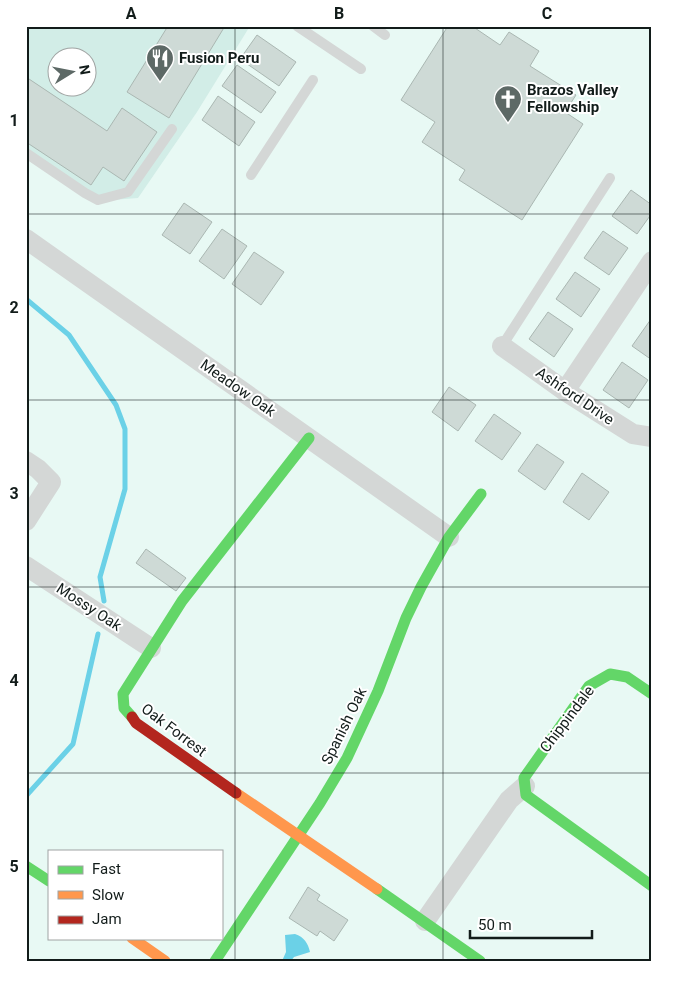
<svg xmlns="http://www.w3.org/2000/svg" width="678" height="987" viewBox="0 0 678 987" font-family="Roboto,sans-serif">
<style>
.built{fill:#d2ede7;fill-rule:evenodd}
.water{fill:#6bd1e7}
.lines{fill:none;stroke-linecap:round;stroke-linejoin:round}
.stream{stroke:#6bd1e7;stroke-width:5}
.building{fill:#cedad6;stroke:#aab7b2}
.lane{stroke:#d4d7d6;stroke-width:10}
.street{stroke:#d4d7d6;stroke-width:20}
.fast{stroke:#63d668;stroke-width:11}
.slow{stroke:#ff974d;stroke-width:11}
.jam{stroke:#b3261e;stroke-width:11}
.grid{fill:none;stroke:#121c1a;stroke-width:1;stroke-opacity:0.55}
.labels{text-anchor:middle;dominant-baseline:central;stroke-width:4;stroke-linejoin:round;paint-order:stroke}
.poi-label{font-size:15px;font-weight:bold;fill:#121c1a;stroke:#fff;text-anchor:start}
.street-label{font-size:15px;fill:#121c1a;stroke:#fff}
.neatline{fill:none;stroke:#121c1a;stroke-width:2}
.grid-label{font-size:16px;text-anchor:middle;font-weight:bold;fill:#121c1a}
</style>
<rect width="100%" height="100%" fill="#e8f9f4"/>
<!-- built -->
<path class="built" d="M 26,26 L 250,26 L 197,112 L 138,198 L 99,201 L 26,157 ZM 58,58 L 88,58 L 88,88 L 58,88 Z"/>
<!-- water -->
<path class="water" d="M 295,934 C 304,937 308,943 310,952 L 294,957 L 291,961 L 282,961 L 286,952 L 285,935 Z"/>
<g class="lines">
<!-- stream -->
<path class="stream" d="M 26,299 L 69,335 L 116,405 L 125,429 L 125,489 L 100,577 L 104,601
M 26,796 L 73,744 L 98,634"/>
</g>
<!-- building -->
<path class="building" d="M 168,26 L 225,26 L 169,118 L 127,92 Z
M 448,26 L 472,26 L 500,45 L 509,32 L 539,51 L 530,66 L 576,95 L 565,112 L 583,124 L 522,220 L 459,180 L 465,170 L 422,142 L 435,122 L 401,100 Z
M 257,35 L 296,62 L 279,86 L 240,59 Z
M 237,65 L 276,92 L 261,113 L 222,86 Z
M 26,77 L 107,131 L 122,108 L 157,132 L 124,181 L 103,167 L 91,185 L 26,142 Z
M 218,96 L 255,122 L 239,146 L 202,120 Z
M 631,190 L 652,205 L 652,213 L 637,234 L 612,216 Z
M 184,203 L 212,222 L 190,254 L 162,235 Z
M 222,229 L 247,246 L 224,279 L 199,261 Z
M 603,231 L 628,248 L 609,275 L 584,258 Z
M 254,252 L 284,272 L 261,305 L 232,284 Z
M 575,272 L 600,289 L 581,317 L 556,299 Z
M 548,312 L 573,329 L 554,357 L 529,339 Z
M 651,319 L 652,319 L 652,360 L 632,346 Z
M 622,362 L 648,380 L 629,408 L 603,390 Z
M 449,387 L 476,405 L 458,431 L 432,412 Z
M 494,414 L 521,433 L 502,460 L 475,441 Z
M 537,444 L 564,462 L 545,490 L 518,471 Z
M 582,473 L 609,492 L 589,520 L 563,502 Z
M 146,549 L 186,578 L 176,591 L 136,563 Z
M 308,887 L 320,895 L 317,900 L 348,920 L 334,941 L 320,931 L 317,936 L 289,918 Z"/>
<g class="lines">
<!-- lane -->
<path class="lane" d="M 297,26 L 361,69
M 373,26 L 385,35
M 26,153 L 85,193 L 98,200 L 128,192 L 172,129
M 251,175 L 313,80
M 502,346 L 610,178"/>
<!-- street -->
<path class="street" d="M 26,239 L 449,537
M 502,346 L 565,391 L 633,434 L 652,437
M 565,391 L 652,261
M 26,461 L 38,469 L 51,482 L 26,521
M 26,566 L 151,648
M 425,921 L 509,800 L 525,786"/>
<!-- fast -->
<path class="fast" d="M 652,694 L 627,677 L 610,674 L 589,686 L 524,778 L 526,795 L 652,886
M 132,717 L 124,708 L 123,694 L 182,601 L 309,438
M 26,866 L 49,881
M 377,889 L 480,961
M 215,961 L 320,803 L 347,758 L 378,691 L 406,618 L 421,587 L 449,537 L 481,494"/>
<!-- slow -->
<path class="slow" d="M 236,793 L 377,889
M 132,938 L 165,961"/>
<!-- jam -->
<path class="jam" d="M 132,717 L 136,723 L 236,793"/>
</g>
<!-- grid -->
<path class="grid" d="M 235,26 L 235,961M 443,26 L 443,961M 26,214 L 652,214M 26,400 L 652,400M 26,587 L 652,587M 26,773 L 652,773"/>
<!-- icons -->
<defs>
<g id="restaurant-pin" transform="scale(1.4375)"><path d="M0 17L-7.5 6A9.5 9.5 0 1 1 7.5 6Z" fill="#5d6966" stroke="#fff"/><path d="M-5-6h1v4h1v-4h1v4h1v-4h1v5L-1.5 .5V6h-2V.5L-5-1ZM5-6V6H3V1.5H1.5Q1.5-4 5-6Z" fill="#fff"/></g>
<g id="church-pin" transform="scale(1.4375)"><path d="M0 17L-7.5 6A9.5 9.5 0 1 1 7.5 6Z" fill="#5d6966" stroke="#fff"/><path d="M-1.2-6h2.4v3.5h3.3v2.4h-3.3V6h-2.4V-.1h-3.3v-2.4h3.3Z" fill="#fff"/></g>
</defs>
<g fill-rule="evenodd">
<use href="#restaurant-pin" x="160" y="58"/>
<use href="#church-pin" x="508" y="99"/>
</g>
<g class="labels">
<!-- poi labels -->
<g class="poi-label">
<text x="179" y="58">Fusion Peru</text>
<text x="527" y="90">Brazos Valley<tspan x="527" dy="17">Fellowship</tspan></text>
</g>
<!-- street labels -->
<g class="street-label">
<text transform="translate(238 388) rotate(35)">Meadow Oak</text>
<text transform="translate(575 396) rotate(34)">Ashford Drive</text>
<text transform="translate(89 607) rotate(33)">Mossy Oak</text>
<text transform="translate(567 719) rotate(-53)">Chippindale</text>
<text transform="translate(344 726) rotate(-64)">Spanish Oak</text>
<text transform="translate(174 730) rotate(37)">Oak Forrest</text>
</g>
</g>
<!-- border -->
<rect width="678" height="987" fill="none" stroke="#ffffff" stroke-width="55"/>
<!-- legend -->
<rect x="48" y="850" width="175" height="90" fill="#ffffff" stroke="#a0a4a3"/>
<rect x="58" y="866" width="25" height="8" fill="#63d668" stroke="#a0a4a3"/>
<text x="92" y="874" font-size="15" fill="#121c1a">Fast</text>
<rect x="58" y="891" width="25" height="8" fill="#ff974d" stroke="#a0a4a3"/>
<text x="92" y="900" font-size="15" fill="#121c1a">Slow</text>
<rect x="58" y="916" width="25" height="8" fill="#b3261e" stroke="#a0a4a3"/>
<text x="92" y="924" font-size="15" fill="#121c1a">Jam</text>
<!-- north arrow -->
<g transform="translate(72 72) rotate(80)"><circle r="24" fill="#ffffff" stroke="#a0a4a3"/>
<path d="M0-4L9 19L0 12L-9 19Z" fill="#5d6966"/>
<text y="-8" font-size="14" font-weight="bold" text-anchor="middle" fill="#121c1a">N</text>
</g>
<!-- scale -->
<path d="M470 930v8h122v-8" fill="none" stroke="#121c1a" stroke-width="2.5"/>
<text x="478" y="930" font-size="15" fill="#121c1a" stroke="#ffffff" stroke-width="4" paint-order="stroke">50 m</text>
<rect x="28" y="28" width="622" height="932" class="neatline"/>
<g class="grid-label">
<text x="131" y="19">A</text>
<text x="339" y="19">B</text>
<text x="547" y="19">C</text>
<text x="14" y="126">1</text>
<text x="14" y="313">2</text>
<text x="14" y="499">3</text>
<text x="14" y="686">4</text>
<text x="14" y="872">5</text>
</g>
</svg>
